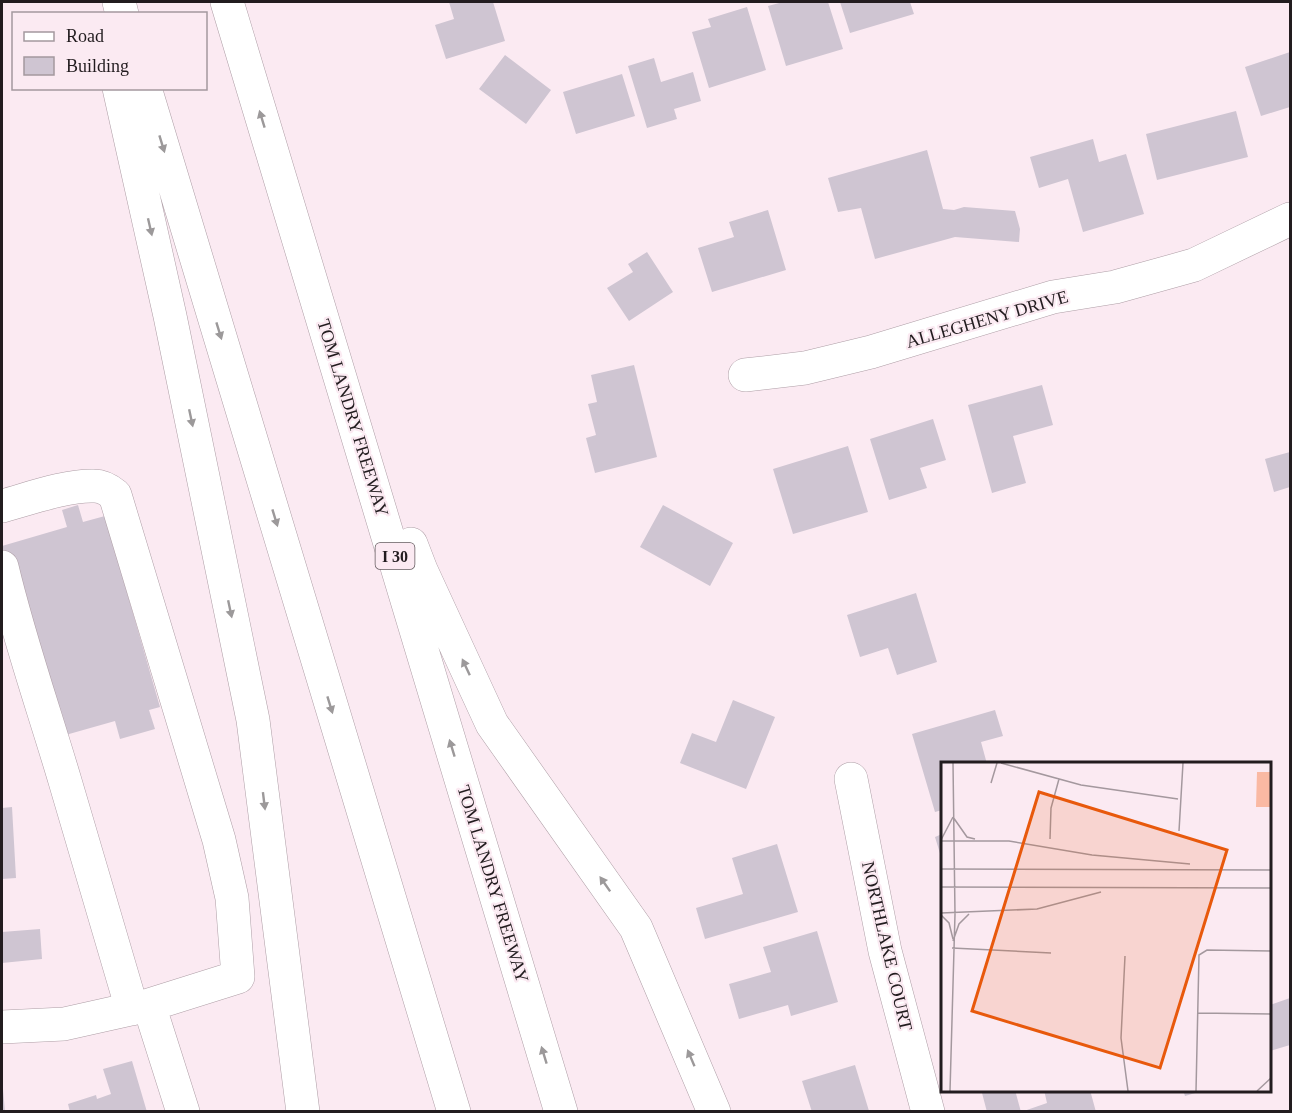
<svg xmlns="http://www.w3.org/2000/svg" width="1292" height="1113" viewBox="0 0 1292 1113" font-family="'Times New Roman',serif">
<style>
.building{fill:#cfc5d2}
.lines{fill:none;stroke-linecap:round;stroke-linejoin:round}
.minor-casing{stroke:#ae9ea6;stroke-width:34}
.highway-casing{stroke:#ae9ea6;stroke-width:34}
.minor{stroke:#fff;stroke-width:33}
.highway{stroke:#fff;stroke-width:33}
.oneway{fill:#9c999a}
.labels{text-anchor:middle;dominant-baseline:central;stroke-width:4.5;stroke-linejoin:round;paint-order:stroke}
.shield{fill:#fbeaf2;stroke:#635a5e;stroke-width:1.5}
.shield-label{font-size:16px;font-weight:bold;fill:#221c1f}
.street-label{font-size:18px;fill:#221c1f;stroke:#fbeaf2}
.inset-road{fill:none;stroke:#a4989e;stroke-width:1.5}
.view{fill:#e8590c;fill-opacity:0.15;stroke:#e8590c;stroke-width:3}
.inset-edge{fill:none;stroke:#221c1f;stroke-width:3}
</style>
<rect width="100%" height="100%" fill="#fbeaf2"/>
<!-- building -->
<path class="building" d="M 449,2 L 493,2 L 505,41 L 446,59 L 435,25 L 454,19 Z
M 783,2 L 828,2 L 843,49 L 786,66 L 768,6 Z
M 840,2 L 910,2 L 914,14 L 850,33 Z
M 747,7 L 766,70 L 709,88 L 692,32 L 711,27 L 708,19 Z
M 1290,52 L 1290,107 L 1261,116 L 1245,67 Z
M 505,55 L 551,90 L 526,124 L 479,89 Z
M 654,58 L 661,82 L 693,72 L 701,101 L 674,109 L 677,119 L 647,128 L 628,66 Z
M 622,74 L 635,116 L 576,134 L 563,92 Z
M 1236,111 L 1248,157 L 1157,180 L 1146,134 Z
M 1093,139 L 1099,162 L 1126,154 L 1144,214 L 1083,232 L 1068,179 L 1039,188 L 1030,157 Z
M 927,150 L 943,209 L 954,210 L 964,207 L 1015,211 L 1020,229 L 1019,242 L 955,237 L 875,259 L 861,208 L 838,212 L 828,178 Z
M 768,210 L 786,270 L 712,292 L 698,248 L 734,237 L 729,222 Z
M 647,252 L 673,292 L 629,321 L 607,288 L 633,272 L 628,264 Z
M 634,365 L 657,457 L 595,473 L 586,438 L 596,435 L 588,404 L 597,402 L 591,375 Z
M 1042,385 L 1053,425 L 1013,436 L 1026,483 L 992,493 L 968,405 Z
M 933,419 L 946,460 L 920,468 L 927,488 L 889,500 L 870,439 Z
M 848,446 L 868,512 L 793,534 L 773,469 Z
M 1290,452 L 1290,487 L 1274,492 L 1265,459 Z
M 78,505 L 83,522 L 105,516 L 160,707 L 149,710 L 155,729 L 120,739 L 115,721 L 55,738 L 2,553 L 2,546 L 67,527 L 62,510 Z
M 663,505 L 733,543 L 710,586 L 640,547 Z
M 916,593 L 937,662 L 897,675 L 888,648 L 860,657 L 847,615 Z
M 733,700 L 775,717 L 746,789 L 680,763 L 692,733 L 716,742 Z
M 995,710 L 1003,736 L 981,742 L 987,764 L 942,764 L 942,810 L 935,812 L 912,734 Z
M 12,807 L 16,878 L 2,879 L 2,808 Z
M 942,834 L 942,860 L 935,837 Z
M 777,844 L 798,912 L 705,939 L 696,908 L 743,894 L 732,858 Z
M 40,929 L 42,959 L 2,963 L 2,932 Z
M 817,931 L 838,1002 L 791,1016 L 788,1005 L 739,1019 L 729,984 L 771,972 L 763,947 Z
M 1290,998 L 1290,1045 L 1270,1051 L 1270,1005 Z
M 132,1061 L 147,1112 L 70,1112 L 68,1104 L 96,1095 L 97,1099 L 111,1094 L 103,1069 Z
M 855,1065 L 869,1111 L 812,1112 L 802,1081 Z
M 2,1089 L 3,1089 L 5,1112 L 2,1112 Z
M 991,1090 L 1015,1090 L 1021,1112 L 987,1112 L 982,1093 Z
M 1044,1090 L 1090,1090 L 1096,1112 L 1021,1112 L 1047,1103 Z
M 1183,1090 L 1202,1090 L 1202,1091 L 1185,1096 Z"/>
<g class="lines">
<!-- minor casing -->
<g class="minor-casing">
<path id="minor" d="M 745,375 L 805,368 L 871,352 L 1053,297 L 1115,287 L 1194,265 L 1290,219
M 2,506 C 28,499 67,485 94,486 C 102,486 109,490 115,495 L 219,840 L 232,898 L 238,977 L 149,1005 L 64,1024 L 2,1027
M 2,567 C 19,639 44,710 65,781 C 88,857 109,933 132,1009
M 851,779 L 885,951 L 928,1112
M 149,1005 L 183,1112"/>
</g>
<!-- highway casing -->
<g class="highway-casing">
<path id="highway" d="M 119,2 L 122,14
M 227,2 L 561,1112
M 119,88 L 170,316 L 253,720 L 303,1112
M 145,88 L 454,1112
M 411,544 L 421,570 L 492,724 L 636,928 L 714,1112"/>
</g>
<!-- minor -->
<use href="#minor" class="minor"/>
<!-- highway -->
<use href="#highway" class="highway"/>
</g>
<!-- one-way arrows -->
<defs><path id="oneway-solid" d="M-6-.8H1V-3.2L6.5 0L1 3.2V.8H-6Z" transform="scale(1.5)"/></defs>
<g class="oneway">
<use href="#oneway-solid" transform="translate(262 119) rotate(-107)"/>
<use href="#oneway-solid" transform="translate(162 144) rotate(73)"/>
<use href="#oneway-solid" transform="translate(150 227) rotate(77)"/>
<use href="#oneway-solid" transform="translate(219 331) rotate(73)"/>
<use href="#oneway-solid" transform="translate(191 418) rotate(78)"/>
<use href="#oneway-solid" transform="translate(275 518) rotate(73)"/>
<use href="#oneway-solid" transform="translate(230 609) rotate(78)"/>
<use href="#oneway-solid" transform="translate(466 667) rotate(-115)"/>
<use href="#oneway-solid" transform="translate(330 705) rotate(73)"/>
<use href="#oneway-solid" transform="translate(452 748) rotate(-107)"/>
<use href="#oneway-solid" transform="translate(264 801) rotate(83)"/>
<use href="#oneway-solid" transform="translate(605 884) rotate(-125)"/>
<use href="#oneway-solid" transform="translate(544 1055) rotate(-107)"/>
<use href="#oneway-solid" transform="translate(691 1058) rotate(-113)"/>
</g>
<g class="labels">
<!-- shield labels -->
<rect class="shield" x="375.5" y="543" width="39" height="26" rx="4.5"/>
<g class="shield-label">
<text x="395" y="556">I 30</text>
</g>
<!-- street labels -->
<g class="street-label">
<text transform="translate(987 319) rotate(-16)">ALLEGHENY DRIVE</text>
<text transform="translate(353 418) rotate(73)">TOM LANDRY FREEWAY</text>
<text transform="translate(493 884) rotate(73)">TOM LANDRY FREEWAY</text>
<text transform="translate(887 946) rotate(77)">NORTHLAKE COURT</text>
</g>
</g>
<!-- overview -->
<g transform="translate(941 762)">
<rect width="330" height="330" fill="#fbeaf2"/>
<path d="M 316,10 L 330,10 L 330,45 L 315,45 Z" fill="#fab9a3"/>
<path class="inset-road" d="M 60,1 L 140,23 L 237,37M 50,21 L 56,1M 12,55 L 26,75 L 34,77M 238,69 L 242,1M 109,77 L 110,46 L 118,17M 0,78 L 12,55M 0,79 L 68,79 L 151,93 L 249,102M 0,107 L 330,108M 0,125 L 330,126M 0,151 L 96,147 L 160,130M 0,153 L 8,161 L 12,177M 12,179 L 18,162 L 28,152M 11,186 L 110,191M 184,194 L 180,276 L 187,329M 257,251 L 330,252M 9,329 L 14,152 L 12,1M 255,329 L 258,193 L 266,188 L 330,189M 316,329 L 330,316"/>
<path class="view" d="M 98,30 L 286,88 L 219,306 L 31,249 Z"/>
<rect width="330" height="330" class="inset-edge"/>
</g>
<!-- border -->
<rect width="1292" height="1113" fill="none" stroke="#221c1f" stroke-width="6"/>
<!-- legend -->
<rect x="12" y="12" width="195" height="78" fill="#fbeaf2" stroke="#a4989e" stroke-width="1.5"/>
<rect x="24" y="32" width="30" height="9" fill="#ffffff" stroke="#a4989e" stroke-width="1.5"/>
<text x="66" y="42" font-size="18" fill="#221c1f">Road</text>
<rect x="24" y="57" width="30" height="18" fill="#cfc5d2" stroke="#a4989e" stroke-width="1.5"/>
<text x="66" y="72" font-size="18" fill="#221c1f">Building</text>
</svg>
